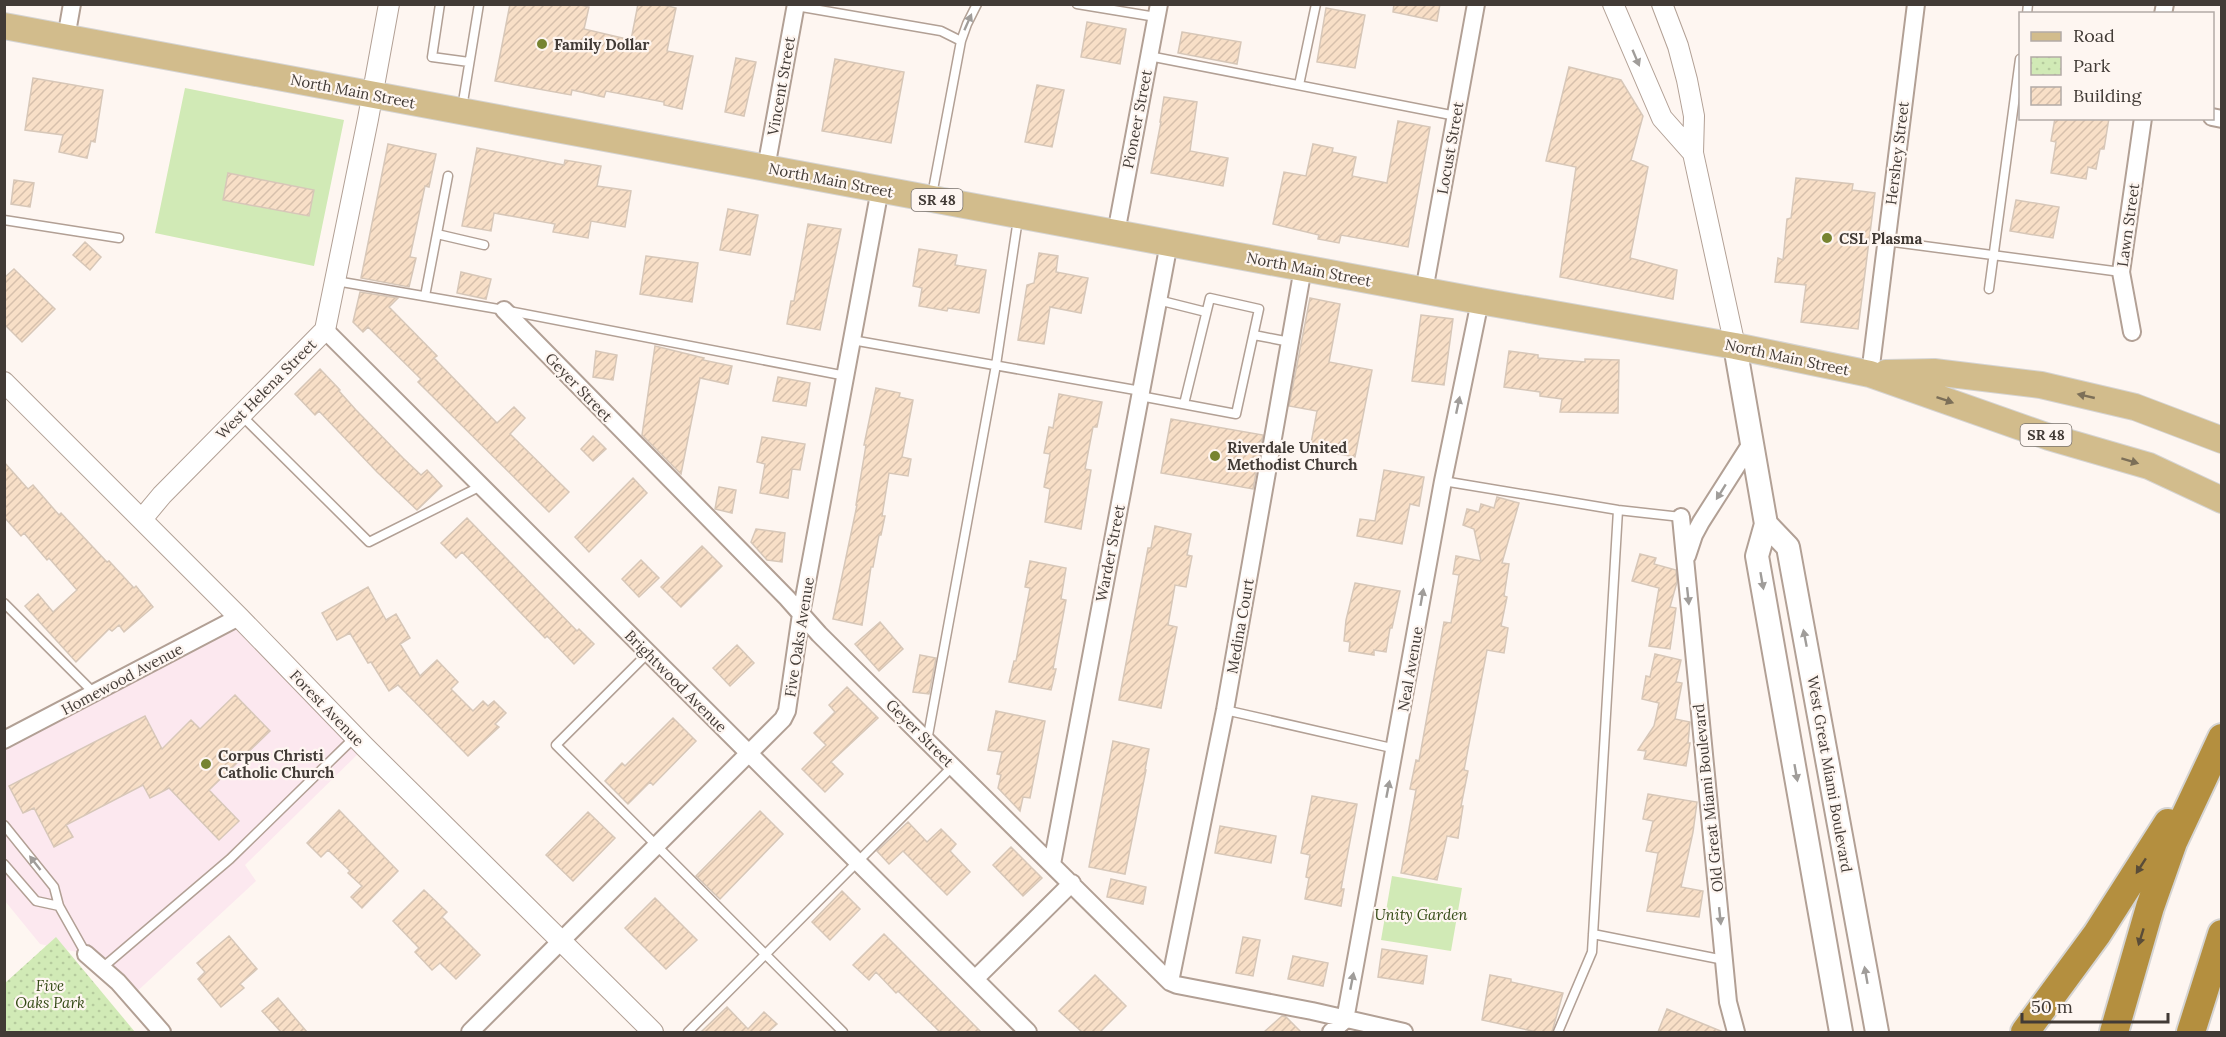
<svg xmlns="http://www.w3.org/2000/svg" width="2226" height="1037" viewBox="0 0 2226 1037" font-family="Lora,serif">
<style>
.education{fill:#fce8ef}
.park{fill:url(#park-dots)}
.garden{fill:#d1eab6}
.building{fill:url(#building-hatch);stroke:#d7c7b8;stroke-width:1.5}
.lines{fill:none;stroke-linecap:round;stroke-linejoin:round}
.service-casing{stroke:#b2a095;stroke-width:11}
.minor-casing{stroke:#b2a095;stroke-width:20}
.tertiary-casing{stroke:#b2a095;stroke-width:22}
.secondary-casing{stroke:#b2a095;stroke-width:26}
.primary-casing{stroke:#d5d4d3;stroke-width:28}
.motorway-casing{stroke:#d5d4d3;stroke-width:32}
.service{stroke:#fff;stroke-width:8}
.minor{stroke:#fff;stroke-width:16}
.tertiary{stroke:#fff;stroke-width:20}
.secondary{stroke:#fff;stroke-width:22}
.primary{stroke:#d2bc8c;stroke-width:26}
.motorway{stroke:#b48f3f;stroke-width:28}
.oneway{fill:#a09d9a}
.oneway2{fill:#7c6f58}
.oneway3{fill:#594c38}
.poi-dot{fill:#778431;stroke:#fef6f1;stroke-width:2}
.labels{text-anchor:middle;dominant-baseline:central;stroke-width:4.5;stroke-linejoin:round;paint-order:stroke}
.shield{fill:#fef6f1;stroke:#7a736e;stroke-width:1.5}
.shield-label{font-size:14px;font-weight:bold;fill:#423b36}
.poi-label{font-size:15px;font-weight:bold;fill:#423b36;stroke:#fef6f1;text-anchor:start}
.street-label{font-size:15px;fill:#423b36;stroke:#fef6f1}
.park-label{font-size:15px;font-style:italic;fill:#344a15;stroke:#fef6f1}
</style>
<defs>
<pattern id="park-dots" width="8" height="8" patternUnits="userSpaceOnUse" patternTransform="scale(1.5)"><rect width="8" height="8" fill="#d1eab6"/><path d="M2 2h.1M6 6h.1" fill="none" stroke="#b5ca9d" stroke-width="1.8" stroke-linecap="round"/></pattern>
<pattern id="building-hatch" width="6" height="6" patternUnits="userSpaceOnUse" patternTransform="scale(1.5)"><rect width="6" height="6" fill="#f8dfc7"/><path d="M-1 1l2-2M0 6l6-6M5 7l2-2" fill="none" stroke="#d6c0ac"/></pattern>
</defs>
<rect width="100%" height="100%" fill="#fef6f1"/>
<!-- education -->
<path class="education" d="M 239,617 L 365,747 L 245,865 L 256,881 L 131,997 L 86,954 L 40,944 L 5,901 L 5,740 Z"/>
<!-- park -->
<path class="park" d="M 56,937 L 135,1032 L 5,1032 L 5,983 Z"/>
<!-- garden -->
<path class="garden" d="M 185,88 L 344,120 L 314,266 L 155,233 Z
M 1392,876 L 1462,888 L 1451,951 L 1381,940 Z"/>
<!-- building -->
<path class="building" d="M 510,4 L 577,4 L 589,7 L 584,29 L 631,40 L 638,4 L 660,4 L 676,8 L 667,51 L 693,56 L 682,109 L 664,105 L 664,102 L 606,91 L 604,97 L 572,90 L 571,95 L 495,81 Z
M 1394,4 L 1440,4 L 1437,21 L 1393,12 Z
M 1326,8 L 1365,15 L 1355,68 L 1317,62 Z
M 1087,22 L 1126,29 L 1120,64 L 1081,57 Z
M 1182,32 L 1241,42 L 1237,64 L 1178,53 Z
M 736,58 L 756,62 L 744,116 L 725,112 Z
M 835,59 L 904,72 L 891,143 L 822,131 Z
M 1569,67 L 1621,80 L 1643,116 L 1631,160 L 1648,167 L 1630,258 L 1677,270 L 1673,299 L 1560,277 L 1576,167 L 1546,161 Z
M 33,78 L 103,90 L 95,142 L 91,141 L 87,158 L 59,152 L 63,135 L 25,130 Z
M 1037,85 L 1064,90 L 1052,147 L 1025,142 Z
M 1164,97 L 1197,102 L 1190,151 L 1228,158 L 1223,186 L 1151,173 L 1161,122 L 1160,122 Z
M 2055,118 L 2109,118 L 2104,149 L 2100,149 L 2096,169 L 2088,167 L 2086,179 L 2051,173 L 2056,142 L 2051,141 Z
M 1398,121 L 1430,127 L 1408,247 L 1341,235 L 1339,243 L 1318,239 L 1319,235 L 1273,224 L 1284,172 L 1306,176 L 1313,144 L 1333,148 L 1332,152 L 1356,157 L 1352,176 L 1387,183 Z
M 388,144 L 436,154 L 429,187 L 425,186 L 410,257 L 416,258 L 409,287 L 361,278 Z
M 477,148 L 564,165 L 565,160 L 601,166 L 597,186 L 631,191 L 625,227 L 591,221 L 588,238 L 553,232 L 555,224 L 494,213 L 491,231 L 462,226 Z
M 228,173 L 314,190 L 309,216 L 223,200 Z
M 1796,178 L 1853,184 L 1852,190 L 1875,193 L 1858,329 L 1801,322 L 1806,285 L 1775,282 L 1778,258 L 1783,260 L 1787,219 L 1791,218 Z
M 14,180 L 34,183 L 30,207 L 11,204 Z
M 2016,200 L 2059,207 L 2053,238 L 2010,231 Z
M 728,209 L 758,215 L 750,255 L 720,250 Z
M 808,224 L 841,229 L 820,330 L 787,324 L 791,301 L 794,301 Z
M 85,242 L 101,257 L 90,270 L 73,255 Z
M 919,249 L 957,255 L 955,265 L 986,270 L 979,313 L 948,308 L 947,311 L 919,306 L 922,288 L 913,286 Z
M 1039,253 L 1058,256 L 1056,272 L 1088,278 L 1081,313 L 1050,307 L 1044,344 L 1018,340 L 1027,285 L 1034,283 Z
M 646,256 L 698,263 L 692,302 L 640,294 Z
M 14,269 L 55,309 L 22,342 L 4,324 L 4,278 Z
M 461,272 L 491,279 L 486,299 L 457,293 Z
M 360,292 L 398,298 L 389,307 L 437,356 L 434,358 L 497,423 L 514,407 L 525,418 L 510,434 L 569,492 L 549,512 L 418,382 L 421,379 L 368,327 L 363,332 L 353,322 Z
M 1310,298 L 1340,304 L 1329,362 L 1372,370 L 1355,457 L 1310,449 L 1317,411 L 1289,406 Z
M 1421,315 L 1453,319 L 1444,385 L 1412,381 Z
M 655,346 L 704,358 L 703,360 L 732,366 L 728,384 L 700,378 L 681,474 L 642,435 Z
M 596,351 L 617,355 L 613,380 L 593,377 Z
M 1509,351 L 1538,355 L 1538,358 L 1585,362 L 1585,359 L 1619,360 L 1618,413 L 1560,412 L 1562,399 L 1540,396 L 1540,392 L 1504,387 Z
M 320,369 L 340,390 L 339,391 L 356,410 L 403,458 L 421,475 L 427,470 L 442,486 L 417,510 L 377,472 L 319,411 L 315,415 L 295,394 Z
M 778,377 L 810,383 L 806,406 L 773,401 Z
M 876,388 L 900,393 L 899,397 L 913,400 L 902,457 L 911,459 L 908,476 L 889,473 L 882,516 L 885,516 L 881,535 L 879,535 L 873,567 L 871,567 L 862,625 L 833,619 L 857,505 L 856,505 L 866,445 L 864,445 Z
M 1059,394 L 1102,402 L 1097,427 L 1093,427 L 1085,469 L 1091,470 L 1081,529 L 1045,522 L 1050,489 L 1044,487 L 1050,454 L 1044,453 L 1049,427 L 1053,428 Z
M 1171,419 L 1263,435 L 1253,489 L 1161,473 Z
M 593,436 L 606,449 L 593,461 L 581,449 Z
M 762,437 L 805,444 L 800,470 L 792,469 L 788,498 L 760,493 L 765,464 L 757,462 Z
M 4,462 L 28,489 L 33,485 L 59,515 L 61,513 L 107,562 L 109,561 L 134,588 L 136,586 L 153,607 L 124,632 L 119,625 L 112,631 L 109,629 L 76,662 L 25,606 L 38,594 L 53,612 L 77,590 L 49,558 L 47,560 L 24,533 L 21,536 L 4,517 Z
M 1384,470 L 1424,477 L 1419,506 L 1410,504 L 1402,544 L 1357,536 L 1360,519 L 1375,521 Z
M 633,478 L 647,493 L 589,552 L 575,537 Z
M 719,487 L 736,490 L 732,513 L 715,509 Z
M 1497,497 L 1519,503 L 1502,563 L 1509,564 L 1504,596 L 1507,597 L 1501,626 L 1508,628 L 1504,653 L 1487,650 L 1464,770 L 1468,771 L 1461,806 L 1463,806 L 1458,838 L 1447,836 L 1437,880 L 1401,873 L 1416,790 L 1410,789 L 1416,760 L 1419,761 L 1444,622 L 1451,623 L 1459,575 L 1453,574 L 1456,556 L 1481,561 L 1474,529 L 1463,525 L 1467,509 L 1479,512 L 1481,504 L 1494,508 Z
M 467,518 L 577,631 L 579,629 L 594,644 L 574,664 L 547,636 L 545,638 L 462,552 L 456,558 L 441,543 Z
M 1155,526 L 1191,534 L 1187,555 L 1192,556 L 1186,587 L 1175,585 L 1168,625 L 1177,627 L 1161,708 L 1119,700 L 1148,548 L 1151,548 Z
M 756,529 L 785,533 L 782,562 L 767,560 L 751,542 Z
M 702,546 L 722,566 L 681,607 L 661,587 Z
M 1640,554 L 1656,558 L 1654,564 L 1676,570 L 1677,582 L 1670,607 L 1676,608 L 1670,649 L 1649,646 L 1659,588 L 1632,581 Z
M 641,560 L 659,578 L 639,597 L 622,579 Z
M 1030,561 L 1066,568 L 1061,599 L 1066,600 L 1053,669 L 1056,669 L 1051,690 L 1009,682 L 1014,661 L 1016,661 L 1030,588 L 1025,587 Z
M 1355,583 L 1400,591 L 1392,628 L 1390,628 L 1386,652 L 1374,650 L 1374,655 L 1349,651 L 1350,642 L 1344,641 L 1346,620 Z
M 368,587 L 386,620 L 396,614 L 410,638 L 400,644 L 420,676 L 437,660 L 458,682 L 451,689 L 473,711 L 483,701 L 488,706 L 494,701 L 506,713 L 495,724 L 499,727 L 468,756 L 398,685 L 389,691 L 371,662 L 368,663 L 350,633 L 337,640 L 322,613 Z
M 880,622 L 903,649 L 879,671 L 855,644 Z
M 737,645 L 754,663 L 730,686 L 713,668 Z
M 1655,654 L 1681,660 L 1676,682 L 1682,683 L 1675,719 L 1690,722 L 1688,743 L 1690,743 L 1686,766 L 1644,759 L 1646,751 L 1638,750 L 1654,726 L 1659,703 L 1642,699 L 1646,676 L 1650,677 Z
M 920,655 L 936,658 L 929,694 L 913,692 Z
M 847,687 L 878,718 L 831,762 L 843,774 L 825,792 L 802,769 L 826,745 L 814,733 L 835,712 L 829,705 Z
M 235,695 L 270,731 L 209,790 L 239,821 L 219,840 L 169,788 L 150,798 L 143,785 L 66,825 L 73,837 L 54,847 L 34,808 L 23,813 L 9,786 L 145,716 L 162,749 L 191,720 L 200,729 Z
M 996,711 L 1045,721 L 1030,798 L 1023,797 L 1020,811 L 998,788 L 1001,775 L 997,774 L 1002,752 L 988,750 Z
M 673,718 L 696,741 L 653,785 L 650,782 L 628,804 L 605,781 L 622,763 L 625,766 Z
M 1113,741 L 1149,749 L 1145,770 L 1146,770 L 1125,874 L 1089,867 Z
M 1648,794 L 1697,802 L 1693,832 L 1681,887 L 1703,891 L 1699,917 L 1647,911 L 1658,853 L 1646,851 L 1653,821 L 1643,819 Z
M 1312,796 L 1357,804 L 1341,889 L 1344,889 L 1341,906 L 1305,899 L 1309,878 L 1306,877 L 1310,855 L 1301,853 Z
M 339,810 L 398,871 L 362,908 L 351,897 L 362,886 L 348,873 L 350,871 L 328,850 L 321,857 L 307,843 Z
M 760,811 L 783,834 L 720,899 L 696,876 Z
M 588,812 L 615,838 L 573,881 L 546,855 Z
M 908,822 L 927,842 L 941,829 L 956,844 L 950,851 L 970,872 L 947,895 L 903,851 L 889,864 L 877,851 Z
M 1220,826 L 1276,836 L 1271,863 L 1215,853 Z
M 1011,847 L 1042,878 L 1023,896 L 993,865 Z
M 1111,879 L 1146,887 L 1143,904 L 1107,897 Z
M 424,890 L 447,912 L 442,917 L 480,955 L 456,979 L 440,963 L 432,970 L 415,952 L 419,948 L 393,921 Z
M 842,891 L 860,909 L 830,940 L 812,922 Z
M 655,898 L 697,940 L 666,969 L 625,928 Z
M 884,934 L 902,952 L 981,1032 L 940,1032 L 898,991 L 896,993 L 876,972 L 869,980 L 853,965 Z
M 229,936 L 257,969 L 240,984 L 244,988 L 221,1007 L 198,979 L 205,972 L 197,963 Z
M 1243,937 L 1260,940 L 1253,976 L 1236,973 Z
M 1382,949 L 1427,956 L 1423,984 L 1378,977 Z
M 1293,956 L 1328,963 L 1323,986 L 1288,979 Z
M 1095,975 L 1126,1006 L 1100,1032 L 1082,1032 L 1059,1011 Z
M 1490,975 L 1511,979 L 1511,982 L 1563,993 L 1552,1032 L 1537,1032 L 1482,1020 Z
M 278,998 L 307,1032 L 281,1032 L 262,1011 Z
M 727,1007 L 748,1029 L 764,1012 L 777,1024 L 768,1032 L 701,1032 Z
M 1667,1009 L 1723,1032 L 1658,1032 Z
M 1282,1016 L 1286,1017 L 1301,1032 L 1264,1032 Z"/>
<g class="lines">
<!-- service casing -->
<g class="service-casing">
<path id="service" d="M 440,4 L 432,57 L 469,62
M 1077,4 L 1156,17
M 796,6 L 941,31 L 961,41 L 932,195
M 2027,14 L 2028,4
M 961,41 L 967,24 L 977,4
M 1149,56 L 1456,116
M 1299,85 L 1316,4
M 462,108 L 479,4
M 4,220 L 119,238
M 437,234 L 484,245
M 1886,241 L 2121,272
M 336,281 L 504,310 L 846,376
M 1989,289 L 2020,59
M 425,296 L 448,176
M 1158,300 L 1206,312
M 1254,335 L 1290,342
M 852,340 L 1141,391
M 1140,396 L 1236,414 L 1259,309 L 1210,298 L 1184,404
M 241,415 L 369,542 L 481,486
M 1443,481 L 1618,510 L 1681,517
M 4,603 L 94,693
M 648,653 L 556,745 L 843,1032
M 1225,710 L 1396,749
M 927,741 L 996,365 L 1018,219
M 4,825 L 54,887 L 59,906 L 86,954
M 4,864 L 36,901 L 59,906
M 1593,934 L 1724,960
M 102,968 L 230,859 L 355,737
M 688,1032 L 953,766
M 1558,1032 L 1592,952 L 1618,510"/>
</g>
<!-- minor casing -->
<g class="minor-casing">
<path id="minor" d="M 2163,14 L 2165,4
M 66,38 L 72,4
M 2212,117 L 2222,119
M 766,168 L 796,4
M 1116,233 L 1159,4
M 1424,291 L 1476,4
M 504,310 L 787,598 L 819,634 L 1170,982 L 1177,985 L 1312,1011 L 1404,1032
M 325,330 L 1028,1032
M 2132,332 L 2121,272 L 2143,118
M 1870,374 L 1916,4
M 1681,517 L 1728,1002 L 1736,1032
M 1687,556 L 1694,535 L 1701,522 L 1752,442
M 4,740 L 239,617
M 1052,864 L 1169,243
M 86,954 L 118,982 L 162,1032
M 975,979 L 1072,883
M 1170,982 L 1225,710 L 1303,268
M 470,1032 L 783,719 L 787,711 L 801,614 L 880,189
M 1331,1032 L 1345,1020 L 1443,481 L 1480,301"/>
</g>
<!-- tertiary casing -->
<g class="tertiary-casing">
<path id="tertiary" d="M 1613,4 L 1662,118 L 1693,153
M 1662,4 L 1678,46 L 1687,80 L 1694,116 L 1693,153 L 1735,346
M 4,382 L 239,617 L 365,747 L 653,1032
M 142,519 L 162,495 L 325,330 L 368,119 L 389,4"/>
</g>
<!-- secondary casing -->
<g class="secondary-casing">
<path id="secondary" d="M 1735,346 L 1766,524 L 1757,556 L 1841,1032
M 1766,524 L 1788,547 L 1877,1032"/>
</g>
<!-- primary casing -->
<g class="primary-casing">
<path id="primary" d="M 4,26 L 1480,301 L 1735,346 L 1870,374 L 2049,437 L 2149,466 L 2222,500
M 1886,373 L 1934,372 L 2041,385 L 2135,407 L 2222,440"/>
</g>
<!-- motorway casing -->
<g class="motorway-casing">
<path id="motorway" d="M 2025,1032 L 2097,934 L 2168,823
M 2114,1032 L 2150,907 L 2173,842 L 2222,738
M 2191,1032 L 2222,934"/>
</g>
<!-- service -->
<use href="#service" class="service"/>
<!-- minor -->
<use href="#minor" class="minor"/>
<!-- tertiary -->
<use href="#tertiary" class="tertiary"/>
<!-- secondary -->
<use href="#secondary" class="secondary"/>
<!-- primary -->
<use href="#primary" class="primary"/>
<!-- motorway -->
<use href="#motorway" class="motorway"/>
</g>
<!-- one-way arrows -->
<defs><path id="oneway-solid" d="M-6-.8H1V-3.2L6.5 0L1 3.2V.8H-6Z" transform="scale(1.5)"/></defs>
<g class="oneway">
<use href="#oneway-solid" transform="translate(968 22) rotate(-66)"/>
<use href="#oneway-solid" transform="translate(1636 58) rotate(67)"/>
<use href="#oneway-solid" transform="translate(1458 405) rotate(-78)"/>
<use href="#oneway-solid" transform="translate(1721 492) rotate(122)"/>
<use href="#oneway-solid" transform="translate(1762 581) rotate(80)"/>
<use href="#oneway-solid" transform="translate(1688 596) rotate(84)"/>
<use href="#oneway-solid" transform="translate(1422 597) rotate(-80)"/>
<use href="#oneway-solid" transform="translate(1805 638) rotate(-101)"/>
<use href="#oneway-solid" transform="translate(1796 773) rotate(80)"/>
<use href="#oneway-solid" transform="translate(1388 789) rotate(-79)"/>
<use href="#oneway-solid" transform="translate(35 863) rotate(-128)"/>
<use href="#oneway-solid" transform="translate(1720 916) rotate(84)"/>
<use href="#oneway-solid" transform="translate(1866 975) rotate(-100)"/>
<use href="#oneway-solid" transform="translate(1352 981) rotate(-79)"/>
</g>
<g class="oneway2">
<use href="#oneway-solid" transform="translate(2086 396) rotate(-167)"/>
<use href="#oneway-solid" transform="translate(1945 400) rotate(19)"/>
<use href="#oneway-solid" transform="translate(2130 461) rotate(17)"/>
</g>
<g class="oneway3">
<use href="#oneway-solid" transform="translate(2141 866) rotate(123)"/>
<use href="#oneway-solid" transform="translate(2141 937) rotate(107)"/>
</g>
<!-- markers -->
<g class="poi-dot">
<circle cx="542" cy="44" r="6"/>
<circle cx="1827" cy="238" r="6"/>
<circle cx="1215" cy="456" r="6"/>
<circle cx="206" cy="764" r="6"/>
</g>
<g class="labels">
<!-- shield labels -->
<g class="shield">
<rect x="911.5" y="189" width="51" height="22" rx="4.5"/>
<rect x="2020.5" y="424" width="51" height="22" rx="4.5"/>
</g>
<g class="shield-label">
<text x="937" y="200">SR 48</text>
<text x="2046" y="435">SR 48</text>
</g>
<!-- poi labels -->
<g class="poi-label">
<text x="554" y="44">Family Dollar</text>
<text x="1839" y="238">CSL Plasma</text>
<text x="1227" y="447">Riverdale United<tspan x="1227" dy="17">Methodist Church</tspan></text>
<text x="218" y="755">Corpus Christi<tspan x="218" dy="17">Catholic Church</tspan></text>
</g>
<!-- street labels -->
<g class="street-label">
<text transform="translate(781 86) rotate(-80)">Vincent Street</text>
<text transform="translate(353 91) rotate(11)">North Main Street</text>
<text transform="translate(1137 119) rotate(-79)">Pioneer Street</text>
<text transform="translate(1450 148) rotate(-80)">Locust Street</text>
<text transform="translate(1897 153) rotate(-83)">Hershey Street</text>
<text transform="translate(831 180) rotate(11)">North Main Street</text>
<text transform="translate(2128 225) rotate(-82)">Lawn Street</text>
<text transform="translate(1309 269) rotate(11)">North Main Street</text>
<text transform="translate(1787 357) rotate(12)">North Main Street</text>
<text transform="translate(579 387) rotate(46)">Geyer Street</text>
<text transform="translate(266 389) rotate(-45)">West Helena Street</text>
<text transform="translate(1110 553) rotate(-79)">Warder Street</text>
<text transform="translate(1240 626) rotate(-80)">Medina Court</text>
<text transform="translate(799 637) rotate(-81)">Five Oaks Avenue</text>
<text transform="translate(1410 669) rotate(-80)">Neal Avenue</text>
<text transform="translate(122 679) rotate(-28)">Homewood Avenue</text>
<text transform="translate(676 681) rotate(45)">Brightwood Avenue</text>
<text transform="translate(327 708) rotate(46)">Forest Avenue</text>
<text transform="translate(920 733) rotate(45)">Geyer Street</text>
<text transform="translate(1830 774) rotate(80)">West Great Miami Boulevard</text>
<text transform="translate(1708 798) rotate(-96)">Old Great Miami Boulevard</text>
</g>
<!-- park labels -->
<g class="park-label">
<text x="1421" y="914">Unity Garden</text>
<text x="50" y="985">Five<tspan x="50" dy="17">Oaks Park</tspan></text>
</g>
</g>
<!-- border -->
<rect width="2226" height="1037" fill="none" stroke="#423b36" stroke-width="12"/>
<!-- legend -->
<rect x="2019" y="12" width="195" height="108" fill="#fef6f1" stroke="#b3aba6" stroke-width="1.5"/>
<rect x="2031" y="32" width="30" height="9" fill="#d2bc8c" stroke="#b3aba6" stroke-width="1.5"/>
<text x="2073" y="42" font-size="18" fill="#423b36">Road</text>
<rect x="2031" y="57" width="30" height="18" fill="url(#park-dots)" stroke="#b3aba6" stroke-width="1.5"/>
<text x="2073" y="72" font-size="18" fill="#423b36">Park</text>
<rect x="2031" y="87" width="30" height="18" fill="url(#building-hatch)" stroke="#b3aba6" stroke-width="1.5"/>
<text x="2073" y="102" font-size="18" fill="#423b36">Building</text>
<!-- scale -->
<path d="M2022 1013v9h146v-9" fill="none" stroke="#423b36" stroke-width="3"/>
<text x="2031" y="1013" font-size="18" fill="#423b36" stroke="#fef6f1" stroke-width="4.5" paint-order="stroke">50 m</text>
</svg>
